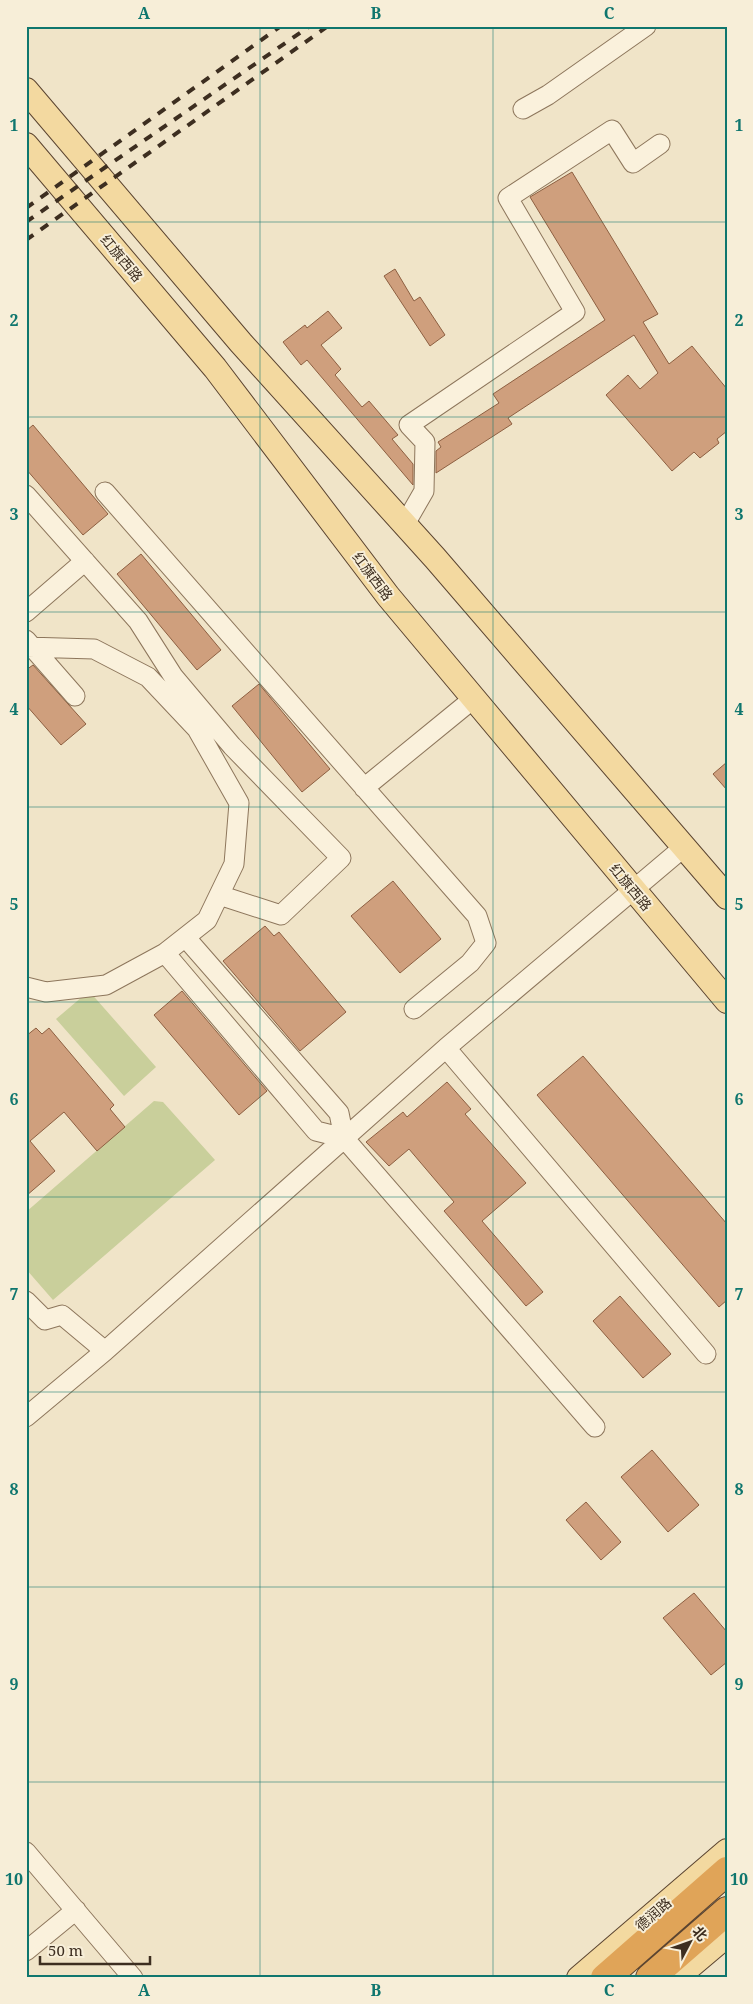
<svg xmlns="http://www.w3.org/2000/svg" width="753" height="2004" viewBox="0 0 753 2004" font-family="'Noto Serif','Noto Sans SC',serif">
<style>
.green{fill:#c9cf9b}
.building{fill:#cf9f7d;stroke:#8d5f41}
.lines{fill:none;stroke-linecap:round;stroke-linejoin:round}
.minor-casing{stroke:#8d765c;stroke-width:21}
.major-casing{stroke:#5b4430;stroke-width:26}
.highway-casing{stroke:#5b4430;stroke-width:30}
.minor{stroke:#faf1dc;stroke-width:19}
.major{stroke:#f3d9a0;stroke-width:24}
.highway{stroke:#e0a458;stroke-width:28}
.rail{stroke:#3d2e20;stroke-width:4;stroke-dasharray:9 9;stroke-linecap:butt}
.grid{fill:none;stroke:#0f766e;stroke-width:1;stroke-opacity:0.55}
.labels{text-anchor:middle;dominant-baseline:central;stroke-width:4;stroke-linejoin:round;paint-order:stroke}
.street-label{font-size:14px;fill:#3d2e20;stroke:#f7eed8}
.neatline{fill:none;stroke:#0f766e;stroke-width:2}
.grid-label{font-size:16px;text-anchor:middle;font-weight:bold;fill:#0f766e}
</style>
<rect width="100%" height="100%" fill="#f0e4c8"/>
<!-- green -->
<path class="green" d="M 89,991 L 156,1067 L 124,1096 L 56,1019 Z
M 154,1101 L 163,1102 L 215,1160 L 53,1300 L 26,1269 L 26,1212 Z"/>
<!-- building -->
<path class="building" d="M 572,172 L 658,314 L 643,322 L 669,364 L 692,346 L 727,389 L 727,431 L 717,439 L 719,443 L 700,458 L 694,452 L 672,471 L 606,395 L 628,375 L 640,389 L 658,373 L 634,335 L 508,418 L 512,424 L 436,473 L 436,451 L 441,447 L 438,442 L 499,403 L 493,394 L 605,320 L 530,197 Z
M 395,269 L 414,301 L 420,297 L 445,335 L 430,346 L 384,276 Z
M 328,311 L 342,328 L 321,345 L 341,369 L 335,375 L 362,407 L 369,401 L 398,435 L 392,439 L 413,464 L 413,485 L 307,360 L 301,365 L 283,342 L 305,325 L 307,328 Z
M 33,425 L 108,514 L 83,535 L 26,469 L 26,431 Z
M 141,554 L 221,650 L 197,670 L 117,574 Z
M 33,665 L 86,724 L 61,745 L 26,705 L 26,670 Z
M 259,684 L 330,769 L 302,792 L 232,706 Z
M 727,762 L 727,790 L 713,774 Z
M 393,881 L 441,939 L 400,973 L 351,916 Z
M 265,926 L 274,936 L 279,932 L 346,1012 L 300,1051 L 223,961 Z
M 182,991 L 267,1091 L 239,1115 L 154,1015 Z
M 36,1028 L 42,1034 L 49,1028 L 114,1105 L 110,1109 L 125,1127 L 97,1151 L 64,1112 L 30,1141 L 55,1171 L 26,1196 L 26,1036 Z
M 583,1056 L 727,1224 L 727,1300 L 719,1307 L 537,1095 Z
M 447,1082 L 471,1109 L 465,1114 L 526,1183 L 482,1221 L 543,1292 L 526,1306 L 444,1211 L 454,1202 L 409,1149 L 389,1166 L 366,1142 L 403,1112 L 407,1117 Z
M 620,1296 L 671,1354 L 643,1378 L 593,1321 Z
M 652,1450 L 699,1505 L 668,1532 L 621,1477 Z
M 586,1502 L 621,1542 L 601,1560 L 566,1520 Z
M 694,1593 L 727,1632 L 727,1662 L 711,1675 L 663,1618 Z"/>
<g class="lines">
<!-- minor casing -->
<g class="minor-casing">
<path id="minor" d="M 523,109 L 548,95 L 646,26
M 105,492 L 477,916 L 486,943 L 470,963 L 414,1009
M 26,495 L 138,621 L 173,676 L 232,746 L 341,858 L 281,915 L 219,895
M 405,524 L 424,491 L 425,442 L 409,425 L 575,312 L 508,198 L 612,130 L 633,163 L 660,144
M 26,612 L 85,561
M 26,640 L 75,696
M 26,647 L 94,649 L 148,677 L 197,729 L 239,803 L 234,864 L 207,920 L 165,953 L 106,985 L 46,992 L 26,987
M 364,788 L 473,699
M 186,938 L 339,1113 L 344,1138 L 595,1427
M 165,953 L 316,1131 L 344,1138
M 446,1048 L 706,1354
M 26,1301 L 45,1320 L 62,1315 L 105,1351
M 26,1417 L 105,1351 L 446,1048 L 684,847
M 26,1852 L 133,1978
M 26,1951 L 76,1910"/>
</g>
<!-- major casing -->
<g class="major-casing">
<path id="major" d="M 26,90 L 241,343 L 435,558 L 727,897
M 26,145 L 215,368 L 388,596 L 727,1001
M 579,1978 L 727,1851
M 676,1978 L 727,1935"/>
</g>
<!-- highway casing -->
<g class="highway-casing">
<path id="highway" d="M 605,1978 L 727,1871
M 650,1978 L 727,1911"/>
</g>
<!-- minor -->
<use href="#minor" class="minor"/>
<!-- major -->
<use href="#major" class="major"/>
<!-- highway -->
<use href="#highway" class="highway"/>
<!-- rail -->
<path class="rail" d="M 26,208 L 281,26
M 26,222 L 310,26
M 26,240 L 328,26"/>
</g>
<!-- grid -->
<path class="grid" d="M 260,26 L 260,1978M 493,26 L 493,1978M 26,222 L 727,222M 26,417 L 727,417M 26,612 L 727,612M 26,807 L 727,807M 26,1002 L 727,1002M 26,1197 L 727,1197M 26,1392 L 727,1392M 26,1587 L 727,1587M 26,1782 L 727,1782"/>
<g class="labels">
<!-- street labels -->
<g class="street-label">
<text transform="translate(122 258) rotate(50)">红旗西路</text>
<text transform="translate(373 576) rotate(53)">红旗西路</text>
<text transform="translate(631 887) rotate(50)">红旗西路</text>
<text transform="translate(653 1914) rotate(-41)">德润路</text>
</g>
</g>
<!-- border -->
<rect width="753" height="2004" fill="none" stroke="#f7eed8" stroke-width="55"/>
<!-- north arrow -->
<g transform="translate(690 1942) rotate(49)" stroke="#f7eed8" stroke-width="4" paint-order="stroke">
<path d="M0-4L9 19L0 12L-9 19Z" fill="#3d2e20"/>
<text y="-8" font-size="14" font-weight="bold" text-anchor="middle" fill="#3d2e20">北</text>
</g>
<!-- scale -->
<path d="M40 1956v8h110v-8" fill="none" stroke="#3d2e20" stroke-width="2.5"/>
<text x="48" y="1956" font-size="15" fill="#3d2e20" stroke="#f7eed8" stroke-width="4" paint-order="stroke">50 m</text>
<rect x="28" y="28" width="698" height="1948" class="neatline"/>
<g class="grid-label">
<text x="144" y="19">A</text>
<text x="376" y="19">B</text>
<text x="609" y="19">C</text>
<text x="14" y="131">1</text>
<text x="739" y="131">1</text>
<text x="14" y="326">2</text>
<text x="739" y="326">2</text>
<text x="14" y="520">3</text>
<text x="739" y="520">3</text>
<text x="14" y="715">4</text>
<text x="739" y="715">4</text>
<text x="14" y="910">5</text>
<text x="739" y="910">5</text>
<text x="14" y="1105">6</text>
<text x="739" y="1105">6</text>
<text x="14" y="1300">7</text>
<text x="739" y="1300">7</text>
<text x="14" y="1495">8</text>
<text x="739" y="1495">8</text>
<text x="14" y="1690">9</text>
<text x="739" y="1690">9</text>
<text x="14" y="1885">10</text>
<text x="739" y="1885">10</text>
<text x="144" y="1996">A</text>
<text x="376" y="1996">B</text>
<text x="609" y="1996">C</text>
</g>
</svg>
